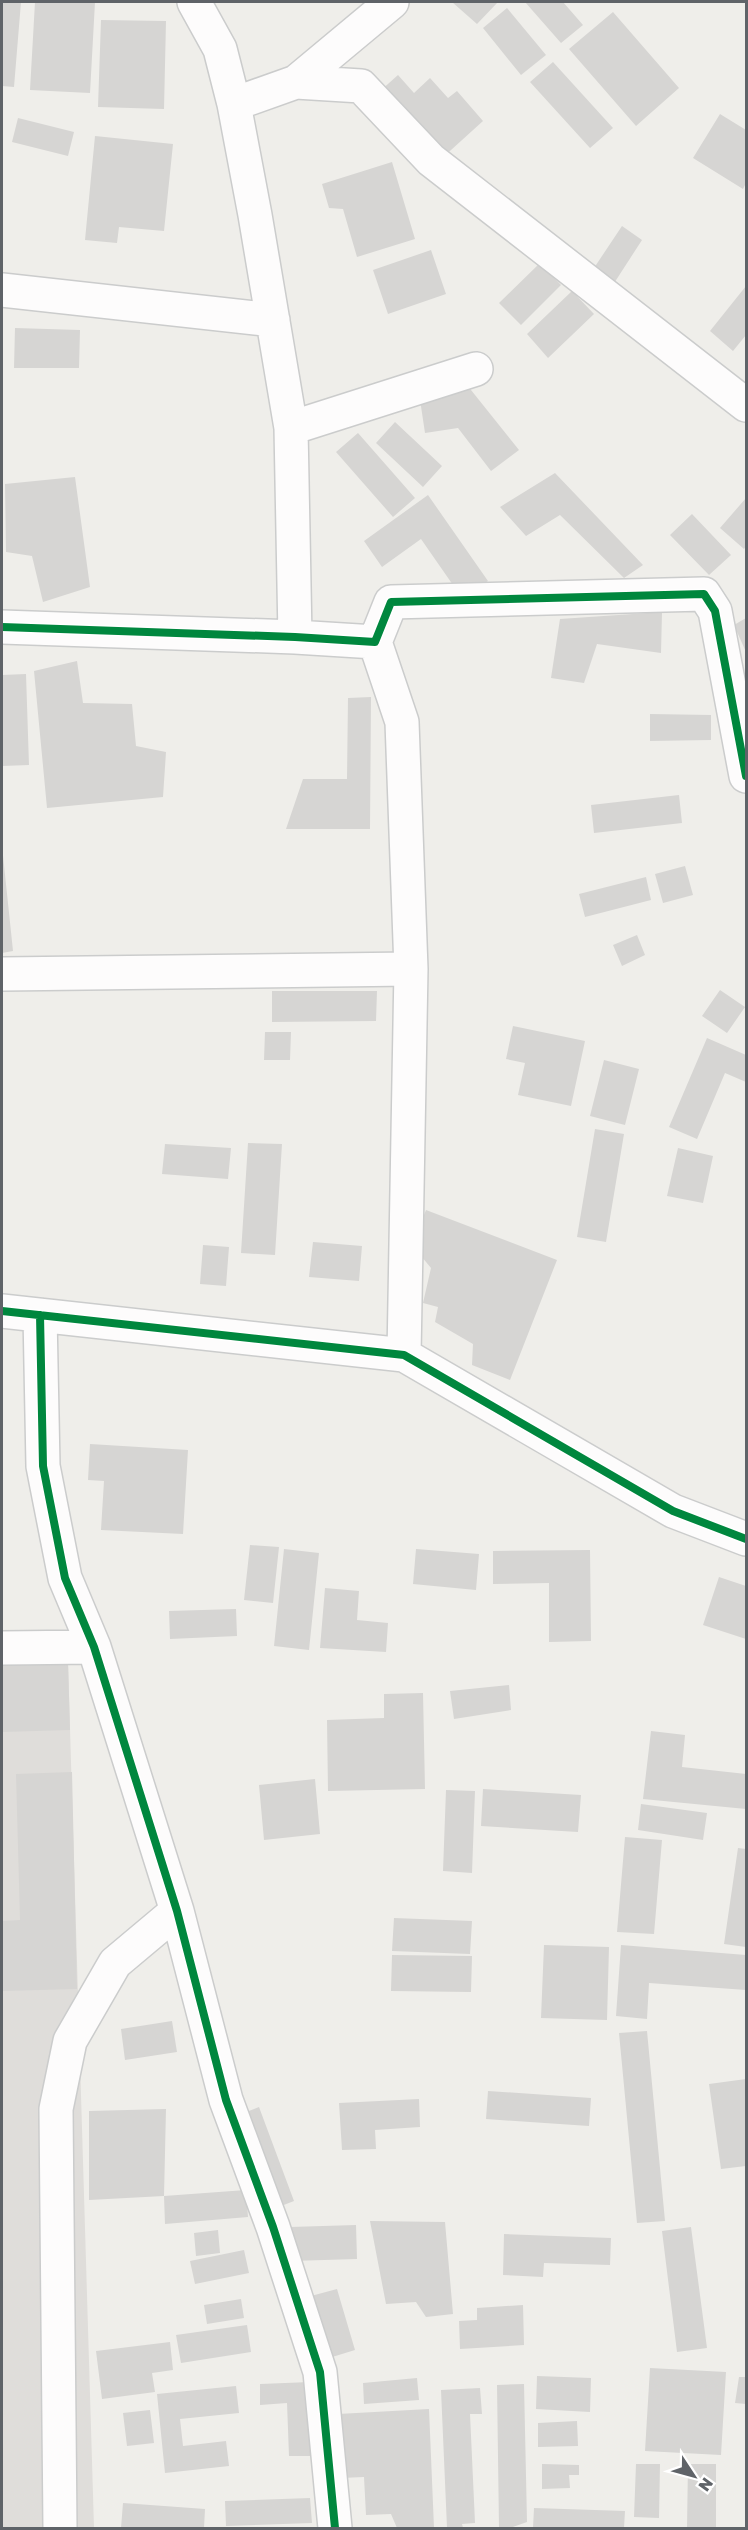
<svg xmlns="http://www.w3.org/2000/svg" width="748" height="2530" viewBox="0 0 748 2530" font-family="'Golos Text',sans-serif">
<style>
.industrial{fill:#dfddda}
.building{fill:#d6d5d3}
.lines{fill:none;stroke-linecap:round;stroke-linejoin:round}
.minor-casing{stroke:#cbcccc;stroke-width:36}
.minor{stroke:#fdfcfc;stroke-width:33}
.cycleway-casing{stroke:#fff;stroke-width:11}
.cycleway{stroke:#00873e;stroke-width:8}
</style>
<rect width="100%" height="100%" fill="#efeeea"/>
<!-- industrial -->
<path class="industrial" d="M 68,1662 L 94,2528 L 2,2528 L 2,1663 Z"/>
<!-- building -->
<path class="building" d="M 2,2 L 21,2 L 14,87 L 2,86 Z
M 35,2 L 95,2 L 90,93 L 30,90 Z
M 452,2 L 498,2 L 477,24 Z
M 525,2 L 563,2 L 583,25 L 561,43 Z
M 507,8 L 546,55 L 521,75 L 483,28 Z
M 613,12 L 679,88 L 636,126 L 569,49 Z
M 101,20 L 166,21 L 164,109 L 98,107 Z
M 553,62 L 613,128 L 590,148 L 530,82 Z
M 398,75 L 414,93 L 430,78 L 448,98 L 457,91 L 483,121 L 440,160 L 379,92 Z
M 720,114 L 746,130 L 746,183 L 743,189 L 693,158 Z
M 18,118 L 74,132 L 68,156 L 12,142 Z
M 95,136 L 173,144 L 164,231 L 119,227 L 117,243 L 85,240 Z
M 392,162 L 415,239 L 357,257 L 343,209 L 329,208 L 322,184 Z
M 622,226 L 642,240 L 609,291 L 588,277 Z
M 431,250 L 446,294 L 388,314 L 373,270 Z
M 540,263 L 561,285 L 521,325 L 499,303 Z
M 746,286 L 746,335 L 733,351 L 710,331 Z
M 572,291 L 594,314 L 548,358 L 527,334 Z
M 15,328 L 80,330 L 79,368 L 14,368 Z
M 467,385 L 519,450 L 491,471 L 458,428 L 425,433 L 419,393 Z
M 395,422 L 442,466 L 423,487 L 376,443 Z
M 358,433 L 415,498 L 393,517 L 336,452 Z
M 555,473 L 643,565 L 624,578 L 560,515 L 526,536 L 500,507 Z
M 75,477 L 90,587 L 43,602 L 32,556 L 6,552 L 5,484 Z
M 428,495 L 488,581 L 462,598 L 421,539 L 382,567 L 364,541 Z
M 746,498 L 746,546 L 744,549 L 720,528 Z
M 692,514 L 731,555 L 709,575 L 670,535 Z
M 662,612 L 661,653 L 597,644 L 584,683 L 551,678 L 560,619 Z
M 746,618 L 746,652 L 734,625 Z
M 77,661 L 83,703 L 132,704 L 136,746 L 166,752 L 163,797 L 47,808 L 34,671 Z
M 26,674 L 29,765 L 2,766 L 2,675 Z
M 371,697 L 370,829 L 286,829 L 303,779 L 347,779 L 348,698 Z
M 650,714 L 711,715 L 711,740 L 650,741 Z
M 679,795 L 682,823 L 594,833 L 591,805 Z
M 2,846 L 13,951 L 2,953 Z
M 685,866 L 693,895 L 663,903 L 655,874 Z
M 646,877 L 651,900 L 585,917 L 579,894 Z
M 637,935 L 645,955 L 622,966 L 613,945 Z
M 720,990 L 745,1007 L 727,1033 L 702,1016 Z
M 272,991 L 377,991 L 376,1021 L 272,1022 Z
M 513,1026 L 585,1041 L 571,1106 L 518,1095 L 525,1063 L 506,1059 Z
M 265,1032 L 291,1032 L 290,1060 L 264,1060 Z
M 707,1038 L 746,1055 L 746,1082 L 725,1073 L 697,1139 L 669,1127 Z
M 604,1060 L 639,1069 L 625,1125 L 590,1116 Z
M 595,1129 L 624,1134 L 606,1242 L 577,1237 Z
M 248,1143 L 282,1144 L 275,1255 L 241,1253 Z
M 165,1144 L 231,1148 L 228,1179 L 162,1174 Z
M 678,1148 L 713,1156 L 703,1203 L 667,1196 Z
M 426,1210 L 557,1260 L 510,1380 L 472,1365 L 473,1344 L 435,1322 L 438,1307 L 423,1303 L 431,1268 L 412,1245 Z
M 313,1242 L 362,1246 L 359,1281 L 309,1277 Z
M 203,1245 L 229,1247 L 226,1286 L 200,1284 Z
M 90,1444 L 188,1450 L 183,1534 L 101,1530 L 104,1481 L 88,1480 Z
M 250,1545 L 279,1547 L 273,1603 L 244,1600 Z
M 284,1549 L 319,1553 L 309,1650 L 274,1646 Z
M 416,1549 L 479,1554 L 476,1590 L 413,1584 Z
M 590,1550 L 591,1641 L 549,1642 L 549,1583 L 493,1584 L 493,1551 Z
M 719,1577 L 746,1586 L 746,1639 L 703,1625 Z
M 325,1588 L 359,1591 L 357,1620 L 388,1623 L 386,1652 L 320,1648 Z
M 236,1609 L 237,1636 L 170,1639 L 169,1611 Z
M 68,1662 L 70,1730 L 2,1732 L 2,1663 Z
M 509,1685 L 511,1710 L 454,1719 L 450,1691 Z
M 423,1693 L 425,1789 L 328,1791 L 327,1720 L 384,1718 L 384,1694 Z
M 651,1731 L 685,1735 L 682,1767 L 746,1774 L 746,1809 L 643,1799 Z
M 72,1772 L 77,1989 L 2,1991 L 2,1921 L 20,1920 L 16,1774 Z
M 315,1779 L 320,1834 L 264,1840 L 259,1785 Z
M 483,1789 L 581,1795 L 578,1832 L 481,1826 Z
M 446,1790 L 475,1791 L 472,1873 L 443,1871 Z
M 641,1804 L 707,1813 L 703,1840 L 638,1830 Z
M 625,1837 L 662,1840 L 654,1934 L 617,1932 Z
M 738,1848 L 746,1849 L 746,1947 L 724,1944 Z
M 394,1918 L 472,1921 L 470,1954 L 392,1951 Z
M 544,1945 L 609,1947 L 607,2020 L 541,2018 Z
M 621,1945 L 746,1955 L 746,1990 L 649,1983 L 647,2019 L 616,2016 Z
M 392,1955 L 472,1956 L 471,1992 L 391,1991 Z
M 172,2021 L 177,2052 L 125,2060 L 121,2029 Z
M 647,2031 L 665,2221 L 637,2223 L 619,2033 Z
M 746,2079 L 746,2166 L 721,2169 L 709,2084 Z
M 488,2091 L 591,2098 L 589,2126 L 486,2119 Z
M 419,2099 L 420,2127 L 375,2130 L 376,2149 L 342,2150 L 339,2103 Z
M 259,2107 L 294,2201 L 276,2208 L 241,2114 Z
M 166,2109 L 164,2196 L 246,2190 L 248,2217 L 165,2224 L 164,2196 L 89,2200 L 89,2111 Z
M 370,2221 L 445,2222 L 453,2314 L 426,2317 L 416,2302 L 386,2304 Z
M 356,2225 L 357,2259 L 291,2261 L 290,2227 Z
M 691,2227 L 707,2348 L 677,2352 L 662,2231 Z
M 218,2230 L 220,2253 L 196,2256 L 194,2233 Z
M 504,2234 L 611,2238 L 610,2265 L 544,2263 L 543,2277 L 503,2275 Z
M 244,2250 L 249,2273 L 195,2284 L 190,2261 Z
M 337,2289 L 355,2350 L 329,2358 L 311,2296 Z
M 241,2299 L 244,2318 L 207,2324 L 204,2305 Z
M 523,2305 L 524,2345 L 460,2349 L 459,2321 L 477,2320 L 477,2308 Z
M 247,2325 L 251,2352 L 181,2363 L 176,2335 Z
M 170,2342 L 173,2370 L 152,2373 L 155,2392 L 102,2399 L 96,2351 Z
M 650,2368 L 726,2372 L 721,2455 L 645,2451 Z
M 537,2376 L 591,2378 L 590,2412 L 536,2409 Z
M 739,2377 L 746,2377 L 746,2404 L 735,2403 Z
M 417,2378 L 419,2400 L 364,2404 L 363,2383 Z
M 310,2382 L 311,2456 L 289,2456 L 287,2403 L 260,2405 L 260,2384 Z
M 524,2384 L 527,2522 L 510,2528 L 499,2528 L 497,2385 Z
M 236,2386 L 239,2413 L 180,2419 L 183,2446 L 226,2441 L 229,2466 L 165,2473 L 157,2394 Z
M 480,2388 L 482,2414 L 470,2414 L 475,2523 L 462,2524 L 463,2528 L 447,2528 L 441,2390 Z
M 429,2409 L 434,2528 L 397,2528 L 391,2514 L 366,2515 L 364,2477 L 341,2478 L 338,2414 Z
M 150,2410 L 154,2443 L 127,2446 L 123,2413 Z
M 577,2421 L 578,2446 L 538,2447 L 538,2423 Z
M 542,2464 L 579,2465 L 579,2475 L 569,2475 L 570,2488 L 542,2489 Z
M 636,2464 L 660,2464 L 659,2518 L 634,2517 Z
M 688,2464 L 716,2464 L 716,2528 L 687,2528 Z
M 310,2498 L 312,2523 L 226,2526 L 225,2501 Z
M 123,2503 L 205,2509 L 204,2528 L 121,2528 Z
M 534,2508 L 625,2511 L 624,2528 L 533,2528 Z"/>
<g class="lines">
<!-- minor casing -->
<g class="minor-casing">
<path id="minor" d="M 194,2 L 220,49 L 234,104 L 255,215 L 291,428 L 295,637
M 296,82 L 361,86 L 431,160 L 746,405
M 234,104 L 296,82 L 392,2
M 2,290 L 273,320
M 291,428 L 476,369
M 2,627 L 295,637 L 375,642 L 391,602 L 704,594 L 715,611 L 746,776
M 375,642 L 402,722 L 411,969 L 404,1355
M 2,974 L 411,969
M 2,1311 L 404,1355 L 673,1511 L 746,1539
M 40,1315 L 43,1466 L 65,1578 L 94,1647 L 177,1911 L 226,2100 L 273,2227 L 320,2372 L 335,2528
M 2,1648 L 94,1647
M 60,2528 L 56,2109 L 70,2041 L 115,1963 L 177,1911"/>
</g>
<!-- minor -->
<use href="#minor" class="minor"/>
<!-- cycleway casing -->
<g class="cycleway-casing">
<path id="cycleway" d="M 2,627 L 295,637 L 375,642 L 391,602 L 704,594 L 715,611 L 746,776
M 2,1311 L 404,1355 L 673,1511 L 746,1539
M 40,1315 L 43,1466 L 65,1578 L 94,1647 L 177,1911 L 226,2100 L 273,2227 L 320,2372 L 335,2528"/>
</g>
<!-- cycleway -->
<use href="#cycleway" class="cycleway"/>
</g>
<!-- border -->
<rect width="748" height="2530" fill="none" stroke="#5f6368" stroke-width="6"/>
<!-- north arrow -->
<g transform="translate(694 2476) rotate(126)" stroke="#ffffff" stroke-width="4.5" paint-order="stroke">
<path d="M0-4.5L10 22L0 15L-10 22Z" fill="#5f6368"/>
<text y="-9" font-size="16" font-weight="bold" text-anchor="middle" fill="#5f6368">N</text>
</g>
</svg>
